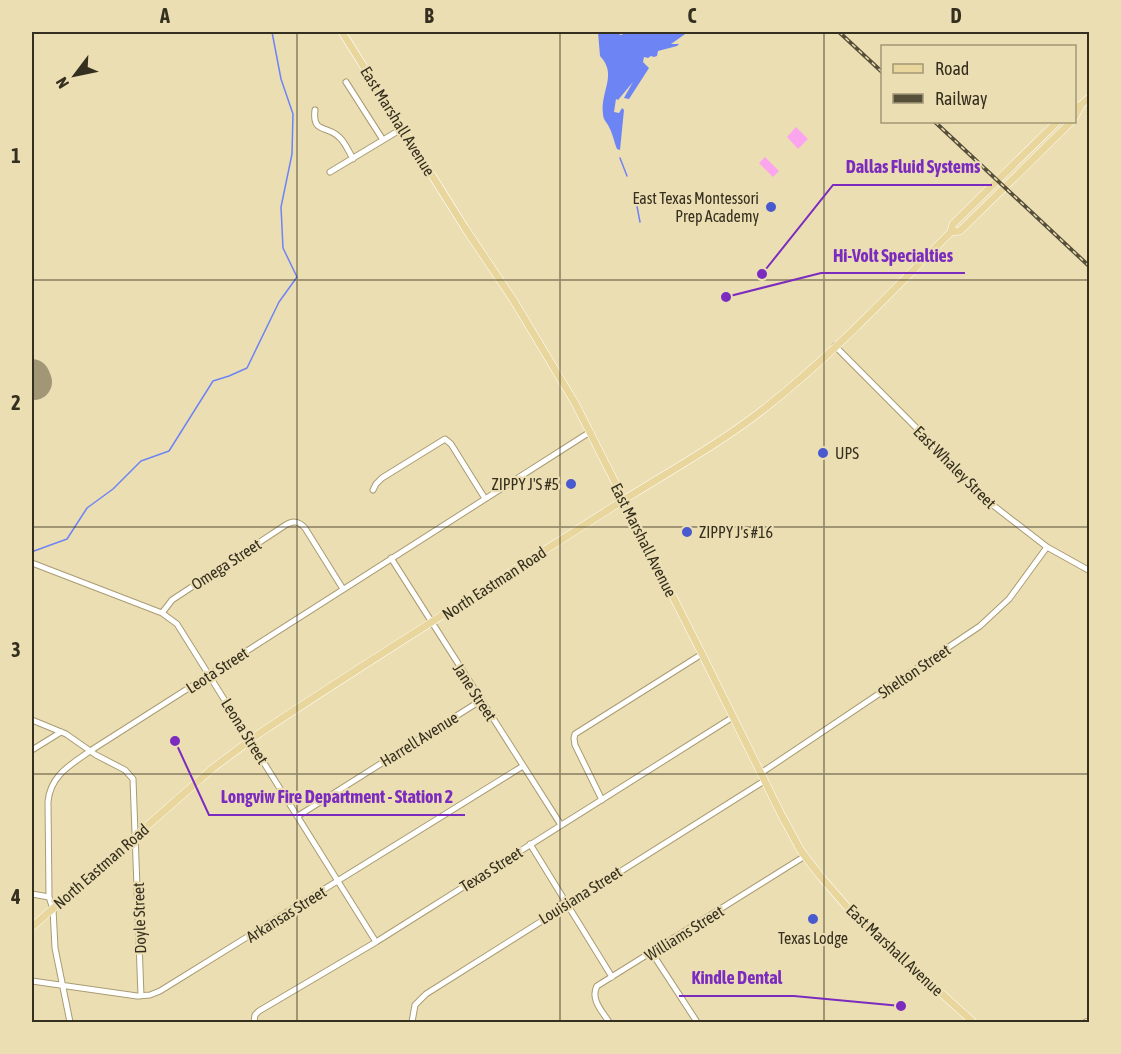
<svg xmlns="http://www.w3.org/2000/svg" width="1121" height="1054" viewBox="0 0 1121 1054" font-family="'Asap Condensed',sans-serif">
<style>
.green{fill:#fba5ee}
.water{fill:#6d84f5}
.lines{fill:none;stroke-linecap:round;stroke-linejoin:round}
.stream{stroke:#6d84f5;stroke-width:1.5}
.runway{stroke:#a19676;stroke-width:36}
.minor-casing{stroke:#a99c72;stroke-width:7}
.major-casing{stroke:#fff;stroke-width:8}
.minor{stroke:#fff;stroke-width:5}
.major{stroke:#e8d69d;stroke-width:7}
.rail-casing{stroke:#564f39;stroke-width:4}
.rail{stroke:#ecdeb3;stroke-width:1.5;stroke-dasharray:4.5;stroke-linecap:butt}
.grid{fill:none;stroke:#342f1e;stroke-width:1.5;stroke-opacity:0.55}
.poi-dot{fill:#4959ce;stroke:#ecdeb3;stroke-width:2}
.labels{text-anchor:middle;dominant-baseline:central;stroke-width:4.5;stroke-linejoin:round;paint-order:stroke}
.street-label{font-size:16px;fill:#342f1e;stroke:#ecdeb3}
.poi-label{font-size:16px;fill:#342f1e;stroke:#ecdeb3;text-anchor:end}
.leader{fill:none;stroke:#7b2cbf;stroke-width:2}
.callout-dot{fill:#7b2cbf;stroke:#ecdeb3;stroke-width:2}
.callout-label{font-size:18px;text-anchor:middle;font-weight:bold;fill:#7b2cbf;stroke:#ecdeb3;stroke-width:4.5;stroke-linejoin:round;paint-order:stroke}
.neatline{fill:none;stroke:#342f1e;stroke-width:2}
.grid-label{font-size:20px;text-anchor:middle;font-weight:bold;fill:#342f1e}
</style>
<rect width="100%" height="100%" fill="#ecdeb3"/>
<!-- green -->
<path class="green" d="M 796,127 L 808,139 L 798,149 L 787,137 Z
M 765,157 L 779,171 L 773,177 L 759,163 Z"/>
<!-- water -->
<path class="water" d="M 598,32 L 614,32 L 621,35 L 628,32 L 688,32 L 671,44 L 679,44 L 677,46 L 658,51 L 657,56 L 654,57 L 651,56 L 648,58 L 644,57 L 643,62 L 649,68 L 629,99 L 624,98 L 625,96 L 633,82 L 618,100 L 616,99 L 614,112 L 619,113 L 622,108 L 624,110 L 620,150 L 617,149 C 614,142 613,134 609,127 C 607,122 603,120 603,114 C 600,91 618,75 600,56 Z"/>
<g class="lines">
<!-- stream -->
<path class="stream" d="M 620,158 L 627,176
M 635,196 L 640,222
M 32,554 L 34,551 L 67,539 L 87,508 L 113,489 L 141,461 L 169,451 L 213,381 L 229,376 L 247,368 L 279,302 L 297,277 L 283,248 L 281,207 L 292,154 L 293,114 L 281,79 L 272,32"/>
<!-- runway -->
<path class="runway" d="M 32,377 L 34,382"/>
<!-- minor casing -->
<g class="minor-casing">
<path id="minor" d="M 346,82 L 383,140
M 315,110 C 312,134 327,125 339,137 C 345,142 349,152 353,159
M 330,172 L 403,128
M 835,346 L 994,506 L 1047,547 L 1090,571
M 373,490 L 376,484 L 382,478 L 445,439 L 451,444 L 484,497
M 391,558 L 561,825
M 32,563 L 162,613 L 177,624 L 376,942
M 162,613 L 172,600 L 284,526 C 292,521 298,520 305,528 L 343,589
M 32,720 L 66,734 L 96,755 L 125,770 L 133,779 L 141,996
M 32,750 L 61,732
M 761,773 L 980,626 L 1009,599 L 1047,547
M 602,800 L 575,745 L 574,738 L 575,734 L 702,654
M 298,816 L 480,701
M 530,844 L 612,977
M 32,894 L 49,897
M 652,953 L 697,1022
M 32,981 L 137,996 L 150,995 L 160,991 L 523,766
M 70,1022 L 55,948 L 53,909 L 49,897 L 48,802 C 50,776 70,765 90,751 L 590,432
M 254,1022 L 255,1015 L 259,1011 L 376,942 L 733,717
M 412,1022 L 415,1005 L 426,994 L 764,781
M 609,1022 C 602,1011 590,999 597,986 L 805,856
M 1086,1022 L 1090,1021"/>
</g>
<!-- major casing -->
<g class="major-casing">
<path id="major" d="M 342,32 L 465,228 L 514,301 L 575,403 L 702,654 L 782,816 L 801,851 L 821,877 L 848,908 L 973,1022
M 1074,107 L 1081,105 L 1090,97
M 1074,118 L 1081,105
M 951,232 L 960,231 L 1071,122
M 32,927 L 213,768 L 260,733 C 376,656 494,583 611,508 C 661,476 713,448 760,412 C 829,359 889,294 951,232 L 953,224 L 1057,122"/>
</g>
<!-- minor -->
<use href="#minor" class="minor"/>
<!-- major -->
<use href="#major" class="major"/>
<!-- rail casing -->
<g class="rail-casing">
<path id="rail" d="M 839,32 L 882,72
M 935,122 L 1090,267"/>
</g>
<!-- rail -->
<use href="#rail" class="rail"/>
</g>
<!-- grid -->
<path class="grid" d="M 297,32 L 297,1022M 560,32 L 560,1022M 824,32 L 824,1022M 32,280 L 1090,280M 32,527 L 1090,527M 32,774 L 1090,774"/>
<!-- markers -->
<g class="poi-dot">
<circle cx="771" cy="207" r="6"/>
<circle cx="823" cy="453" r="6"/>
<circle cx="571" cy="484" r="6"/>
<circle cx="687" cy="532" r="6"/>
<circle cx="813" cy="919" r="6"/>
</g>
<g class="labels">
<!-- street labels -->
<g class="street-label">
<text transform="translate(398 121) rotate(58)">East Marshall Avenue</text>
<text transform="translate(955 467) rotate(45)">East Whaley Street</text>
<text transform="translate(644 540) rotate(63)">East Marshall Avenue</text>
<text transform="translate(226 564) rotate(-33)">Omega Street</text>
<text transform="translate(494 583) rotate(-33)">North Eastman Road</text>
<text transform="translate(217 670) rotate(-33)">Leota Street</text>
<text transform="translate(914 671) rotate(-34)">Shelton Street</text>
<text transform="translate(475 692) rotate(57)">Jane Street</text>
<text transform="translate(245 731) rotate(58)">Leona Street</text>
<text transform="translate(419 739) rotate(-32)">Harrell Avenue</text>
<text transform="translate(101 866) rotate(-41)">North Eastman Road</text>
<text transform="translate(491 869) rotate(-32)">Texas Street</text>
<text transform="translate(580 895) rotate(-32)">Louisiana Street</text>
<text transform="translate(286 914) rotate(-32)">Arkansas Street</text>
<text transform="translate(139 918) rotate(-92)">Doyle Street</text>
<text transform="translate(684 933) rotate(-32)">Williams Street</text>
<text transform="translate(895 950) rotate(43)">East Marshall Avenue</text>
</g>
<!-- poi labels -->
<g class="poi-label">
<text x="759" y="198">East Texas Montessori<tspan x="759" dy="18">Prep Academy</tspan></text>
<text x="835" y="453" text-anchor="start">UPS</text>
<text x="559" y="484">ZIPPY J'S #5</text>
<text x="699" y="532" text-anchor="start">ZIPPY J's #16</text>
<text x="813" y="938" text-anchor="middle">Texas Lodge</text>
</g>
</g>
<!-- callouts -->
<path class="leader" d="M762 274L833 185H992M726 297L821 273H965M175 741L209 815H465M901 1006L794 996H679"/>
<g class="callout-dot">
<circle cx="762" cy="274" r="6"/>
<circle cx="726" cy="297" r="6"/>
<circle cx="175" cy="741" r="6"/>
<circle cx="901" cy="1006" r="6"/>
</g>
<g class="callout-label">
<text x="913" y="173">Dallas Fluid Systems</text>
<text x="893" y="262">Hi-Volt Specialties</text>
<text x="337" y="803">Longviw Fire Department - Station 2</text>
<text x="737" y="984">Kindle Dental</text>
</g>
<!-- border -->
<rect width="1121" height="1054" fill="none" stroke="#ecdeb3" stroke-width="66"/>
<!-- legend -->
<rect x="881" y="45" width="195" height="78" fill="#ecdeb3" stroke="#a29877" stroke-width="1.5"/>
<rect x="893" y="64" width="30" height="9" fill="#e8d69d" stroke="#a29877" stroke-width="1.5"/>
<text x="935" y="75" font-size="18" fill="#342f1e">Road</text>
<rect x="893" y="94" width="30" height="9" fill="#564f39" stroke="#a29877" stroke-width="1.5"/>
<text x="935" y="105" font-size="18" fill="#342f1e">Railway</text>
<!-- north arrow -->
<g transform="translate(75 75) rotate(238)" stroke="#ecdeb3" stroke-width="4.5" paint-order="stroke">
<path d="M0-4.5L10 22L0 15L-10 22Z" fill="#342f1e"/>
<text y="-9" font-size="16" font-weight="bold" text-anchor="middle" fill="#342f1e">N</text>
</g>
<rect x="33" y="33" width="1055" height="988" class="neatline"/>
<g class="grid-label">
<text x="165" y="23">A</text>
<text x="429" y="23">B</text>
<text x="692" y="23">C</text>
<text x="956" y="23">D</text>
<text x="16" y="163">1</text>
<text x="16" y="410">2</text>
<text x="16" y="657">3</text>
<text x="16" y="904">4</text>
</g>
</svg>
